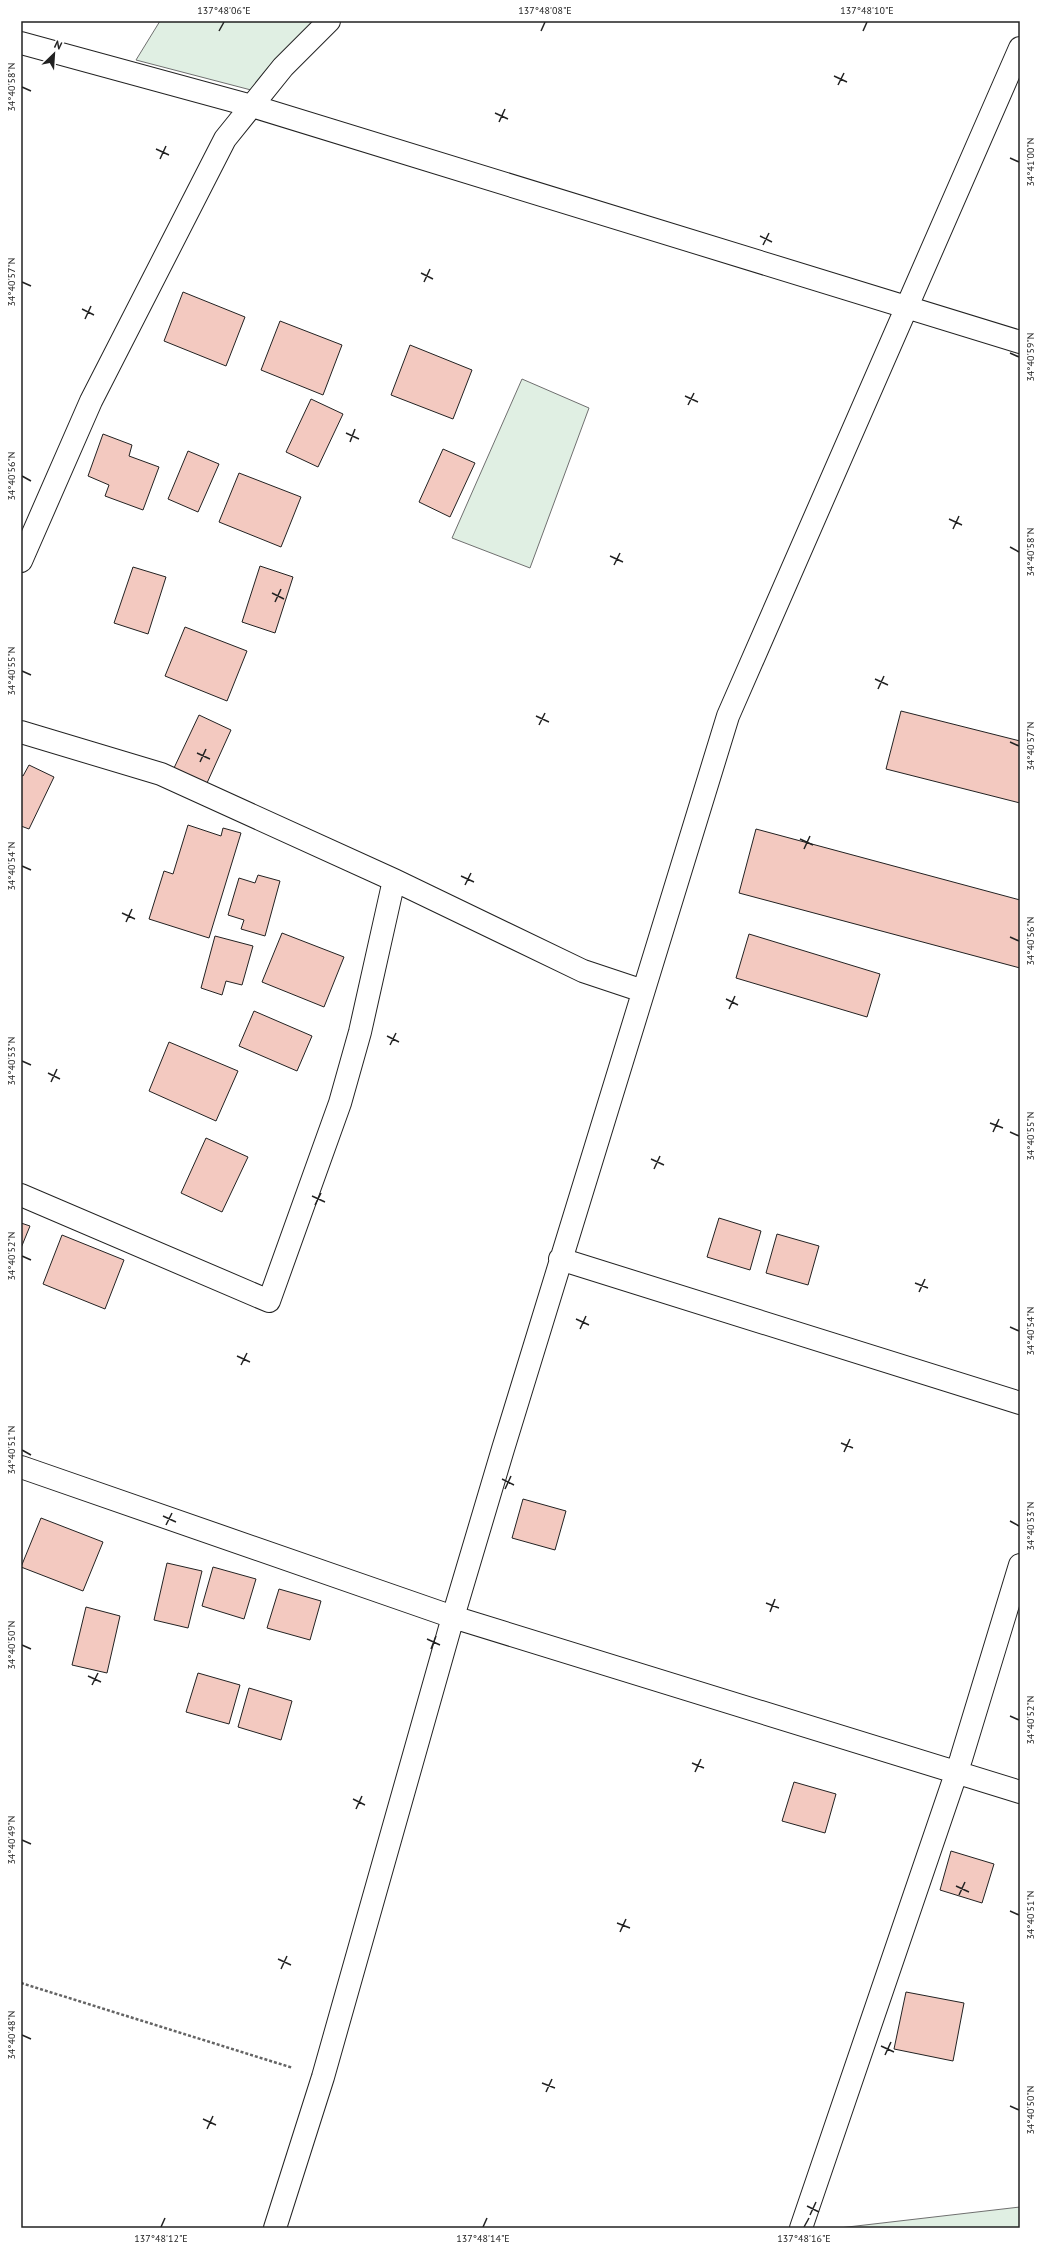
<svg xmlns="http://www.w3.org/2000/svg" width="1041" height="2249" viewBox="0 0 1041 2249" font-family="'PT Sans',sans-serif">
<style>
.green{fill:#e0efe3;stroke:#6f6f6f}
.building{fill:#f3c9c0;stroke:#222}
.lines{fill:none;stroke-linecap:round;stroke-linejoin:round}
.minor-casing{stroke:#222;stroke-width:24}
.path{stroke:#646464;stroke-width:2.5;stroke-dasharray:3 2;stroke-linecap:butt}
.minor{stroke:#fff;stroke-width:22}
.ticks{fill:none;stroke:#222;stroke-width:1.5}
.neatline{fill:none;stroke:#222;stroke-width:1.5}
.ticks-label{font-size:10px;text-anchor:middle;fill:#222}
</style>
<rect width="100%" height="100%" fill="#fff"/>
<!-- green -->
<path class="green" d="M 160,21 L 313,21 L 251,90 L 136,60 Z
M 522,379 L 589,408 L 530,568 L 452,538 Z
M 1020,2207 L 1020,2228 L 839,2228 Z"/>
<!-- building -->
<path class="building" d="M 183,292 L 245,317 L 226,366 L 164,341 Z
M 280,321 L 342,345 L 323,395 L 261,370 Z
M 410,345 L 472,370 L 453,419 L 391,395 Z
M 311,399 L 343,414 L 318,467 L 286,452 Z
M 103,434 L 132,445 L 129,456 L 159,467 L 143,510 L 105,496 L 109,485 L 88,476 Z
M 443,449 L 475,463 L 450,517 L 419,502 Z
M 188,451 L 219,464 L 198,512 L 168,499 Z
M 239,473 L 301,497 L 281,547 L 219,522 Z
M 260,566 L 293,577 L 275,633 L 242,622 Z
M 133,567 L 166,577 L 148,634 L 114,623 Z
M 185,627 L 247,651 L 227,701 L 165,676 Z
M 901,711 L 1020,741 L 1020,803 L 886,769 Z
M 199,715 L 231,730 L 207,783 L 174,768 Z
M 29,765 L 54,777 L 29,829 L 21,826 L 21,775 L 23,776 Z
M 188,825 L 221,836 L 223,828 L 241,833 L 209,938 L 149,919 L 164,871 L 173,874 Z
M 756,829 L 1020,900 L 1020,968 L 739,893 Z
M 258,875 L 280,881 L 265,936 L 241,929 L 244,920 L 228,915 L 239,878 L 255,883 Z
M 282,933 L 344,957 L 324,1007 L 262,982 Z
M 749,934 L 880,974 L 867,1017 L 736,978 Z
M 215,936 L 253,946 L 242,985 L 226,981 L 222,995 L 201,988 Z
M 254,1011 L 312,1036 L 297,1071 L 239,1046 Z
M 169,1042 L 238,1071 L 216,1121 L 149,1091 Z
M 206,1138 L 248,1157 L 222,1212 L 181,1193 Z
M 719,1218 L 761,1231 L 750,1270 L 707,1257 Z
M 21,1223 L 30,1226 L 21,1248 Z
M 777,1234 L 819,1246 L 808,1285 L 766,1273 Z
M 62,1235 L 124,1260 L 105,1309 L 43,1284 Z
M 523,1499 L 566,1511 L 555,1550 L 512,1538 Z
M 41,1518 L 103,1542 L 83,1591 L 21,1567 Z
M 167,1563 L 202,1571 L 188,1628 L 154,1620 Z
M 213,1567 L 256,1579 L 244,1619 L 202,1606 Z
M 279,1589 L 321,1601 L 310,1640 L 267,1628 Z
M 86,1607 L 120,1616 L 107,1673 L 72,1665 Z
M 198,1673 L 240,1685 L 229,1724 L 186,1712 Z
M 249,1688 L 292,1701 L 281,1740 L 238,1727 Z
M 794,1782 L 836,1794 L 825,1833 L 782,1821 Z
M 951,1851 L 994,1864 L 982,1903 L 940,1890 Z
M 906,1992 L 964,2003 L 953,2061 L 894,2049 Z"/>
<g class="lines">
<!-- minor casing -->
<g class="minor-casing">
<path id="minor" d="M 21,43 L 252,106 L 1020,342
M 21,561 L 91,401 L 225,139 L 283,67 L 329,21
M 21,732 L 161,774 L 394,880 L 583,971 L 643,991
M 21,1195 L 269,1301 L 340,1103 L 360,1032 L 394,880
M 560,1259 L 1020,1403
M 21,1467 L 453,1617 L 1020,1792
M 275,2228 L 323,2077 L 453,1617 L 503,1449 L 728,716 L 1020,48
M 801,2228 L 961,1759 L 1020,1565"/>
</g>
<!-- path -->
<path class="path" d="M 21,1983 L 293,2068"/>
<!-- minor -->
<use href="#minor" class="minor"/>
</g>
<!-- ticks -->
<path class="ticks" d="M 219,31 L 224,22M 541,31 L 545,22M 863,31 L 867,22M 834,76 L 847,82M 838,85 L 844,73M 22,87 L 31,91M 495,113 L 508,119M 499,122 L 505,109M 156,149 L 169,155M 1010,158 L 1019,162M 160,159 L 166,146M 760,236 L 772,242M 763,245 L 769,233M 421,273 L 433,279M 22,282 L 31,286M 424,282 L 430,269M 82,309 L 94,315M 85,319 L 91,306M 1010,353 L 1019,357M 685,396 L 698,402M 688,405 L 694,393M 346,433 L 359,439M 350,442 L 355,429M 22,476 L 31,481M 949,519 L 962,525M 953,529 L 959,516M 1010,547 L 1019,552M 610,556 L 623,562M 614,565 L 620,553M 272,593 L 284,599M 275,602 L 281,589M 22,671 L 31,675M 875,679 L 888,685M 878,689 L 884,676M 536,716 L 549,722M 539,725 L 545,713M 1010,742 L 1019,746M 197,753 L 210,759M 200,762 L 206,749M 800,839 L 813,845M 804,849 L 810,836M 22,866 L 31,870M 461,876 L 474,882M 465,885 L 471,873M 122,913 L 135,919M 126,922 L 132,909M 1010,937 L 1019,941M 726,999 L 738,1005M 729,1009 L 735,996M 387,1036 L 399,1042M 390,1045 L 396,1033M 22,1061 L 31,1065M 48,1073 L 60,1079M 51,1082 L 57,1069M 990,1123 L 1003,1128M 993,1132 L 999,1119M 1010,1132 L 1019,1136M 651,1159 L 664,1165M 654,1169 L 660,1156M 312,1196 L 325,1202M 315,1205 L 321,1193M 22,1256 L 31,1260M 915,1283 L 928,1288M 919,1292 L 925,1279M 576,1319 L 589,1325M 1010,1327 L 1019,1331M 580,1329 L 586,1316M 237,1356 L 250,1362M 241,1365 L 247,1353M 841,1443 L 853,1448M 22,1450 L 31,1455M 844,1452 L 850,1439M 502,1479 L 514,1485M 505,1489 L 511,1476M 163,1516 L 176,1522M 1010,1521 L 1019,1526M 166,1525 L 172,1513M 766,1603 L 779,1608M 770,1612 L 775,1599M 427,1639 L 440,1645M 22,1645 L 31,1649M 431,1649 L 436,1636M 88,1676 L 101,1682M 92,1685 L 98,1673M 1010,1716 L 1019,1720M 692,1763 L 704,1768M 695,1772 L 701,1759M 353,1799 L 365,1805M 356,1809 L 362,1796M 22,1840 L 31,1844M 956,1886 L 969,1892M 959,1895 L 965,1882M 1010,1911 L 1019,1915M 617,1923 L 630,1928M 620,1932 L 626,1919M 278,1959 L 291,1965M 281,1969 L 287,1956M 22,2035 L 31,2039M 881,2046 L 894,2052M 885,2055 L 891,2042M 542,2083 L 555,2088M 546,2092 L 552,2079M 1010,2106 L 1019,2110M 203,2119 L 216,2125M 207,2129 L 213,2116M 807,2206 L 819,2212M 810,2215 L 816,2202M 161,2227 L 165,2218M 483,2227 L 487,2218M 804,2227 L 809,2218"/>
<!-- border -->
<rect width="1041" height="2249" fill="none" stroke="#ffffff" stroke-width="44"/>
<!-- north arrow -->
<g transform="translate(54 54) rotate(25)" stroke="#ffffff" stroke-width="3" paint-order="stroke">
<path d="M0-3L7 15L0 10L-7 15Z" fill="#222222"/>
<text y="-6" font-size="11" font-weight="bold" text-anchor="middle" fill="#222222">N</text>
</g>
<rect x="22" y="22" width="997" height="2205" class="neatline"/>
<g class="ticks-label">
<text x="224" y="14">137°48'06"E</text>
<text x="545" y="14">137°48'08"E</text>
<text x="867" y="14">137°48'10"E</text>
<text transform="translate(11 87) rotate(-90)" y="4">34°40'58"N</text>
<text transform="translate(1030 162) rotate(-90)" y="4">34°41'00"N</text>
<text transform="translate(11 282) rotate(-90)" y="4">34°40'57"N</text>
<text transform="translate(1030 357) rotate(-90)" y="4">34°40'59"N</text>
<text transform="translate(11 476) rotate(-90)" y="4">34°40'56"N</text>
<text transform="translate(1030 552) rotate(-90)" y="4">34°40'58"N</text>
<text transform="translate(11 671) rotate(-90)" y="4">34°40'55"N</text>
<text transform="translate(1030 746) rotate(-90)" y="4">34°40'57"N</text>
<text transform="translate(11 866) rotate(-90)" y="4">34°40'54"N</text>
<text transform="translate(1030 941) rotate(-90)" y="4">34°40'56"N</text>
<text transform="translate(11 1061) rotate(-90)" y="4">34°40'53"N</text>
<text transform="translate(1030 1136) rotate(-90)" y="4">34°40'55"N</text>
<text transform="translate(11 1256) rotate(-90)" y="4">34°40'52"N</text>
<text transform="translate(1030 1331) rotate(-90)" y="4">34°40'54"N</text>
<text transform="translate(11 1450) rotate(-90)" y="4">34°40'51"N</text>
<text transform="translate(1030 1526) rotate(-90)" y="4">34°40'53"N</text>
<text transform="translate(11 1645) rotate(-90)" y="4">34°40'50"N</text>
<text transform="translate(1030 1720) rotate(-90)" y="4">34°40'52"N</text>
<text transform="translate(11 1840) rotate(-90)" y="4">34°40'49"N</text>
<text transform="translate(1030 1915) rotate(-90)" y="4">34°40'51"N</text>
<text transform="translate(11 2035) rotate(-90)" y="4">34°40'48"N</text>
<text transform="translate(1030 2110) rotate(-90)" y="4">34°40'50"N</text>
<text x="161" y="2242">137°48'12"E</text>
<text x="483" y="2242">137°48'14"E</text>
<text x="804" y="2242">137°48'16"E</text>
</g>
</svg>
